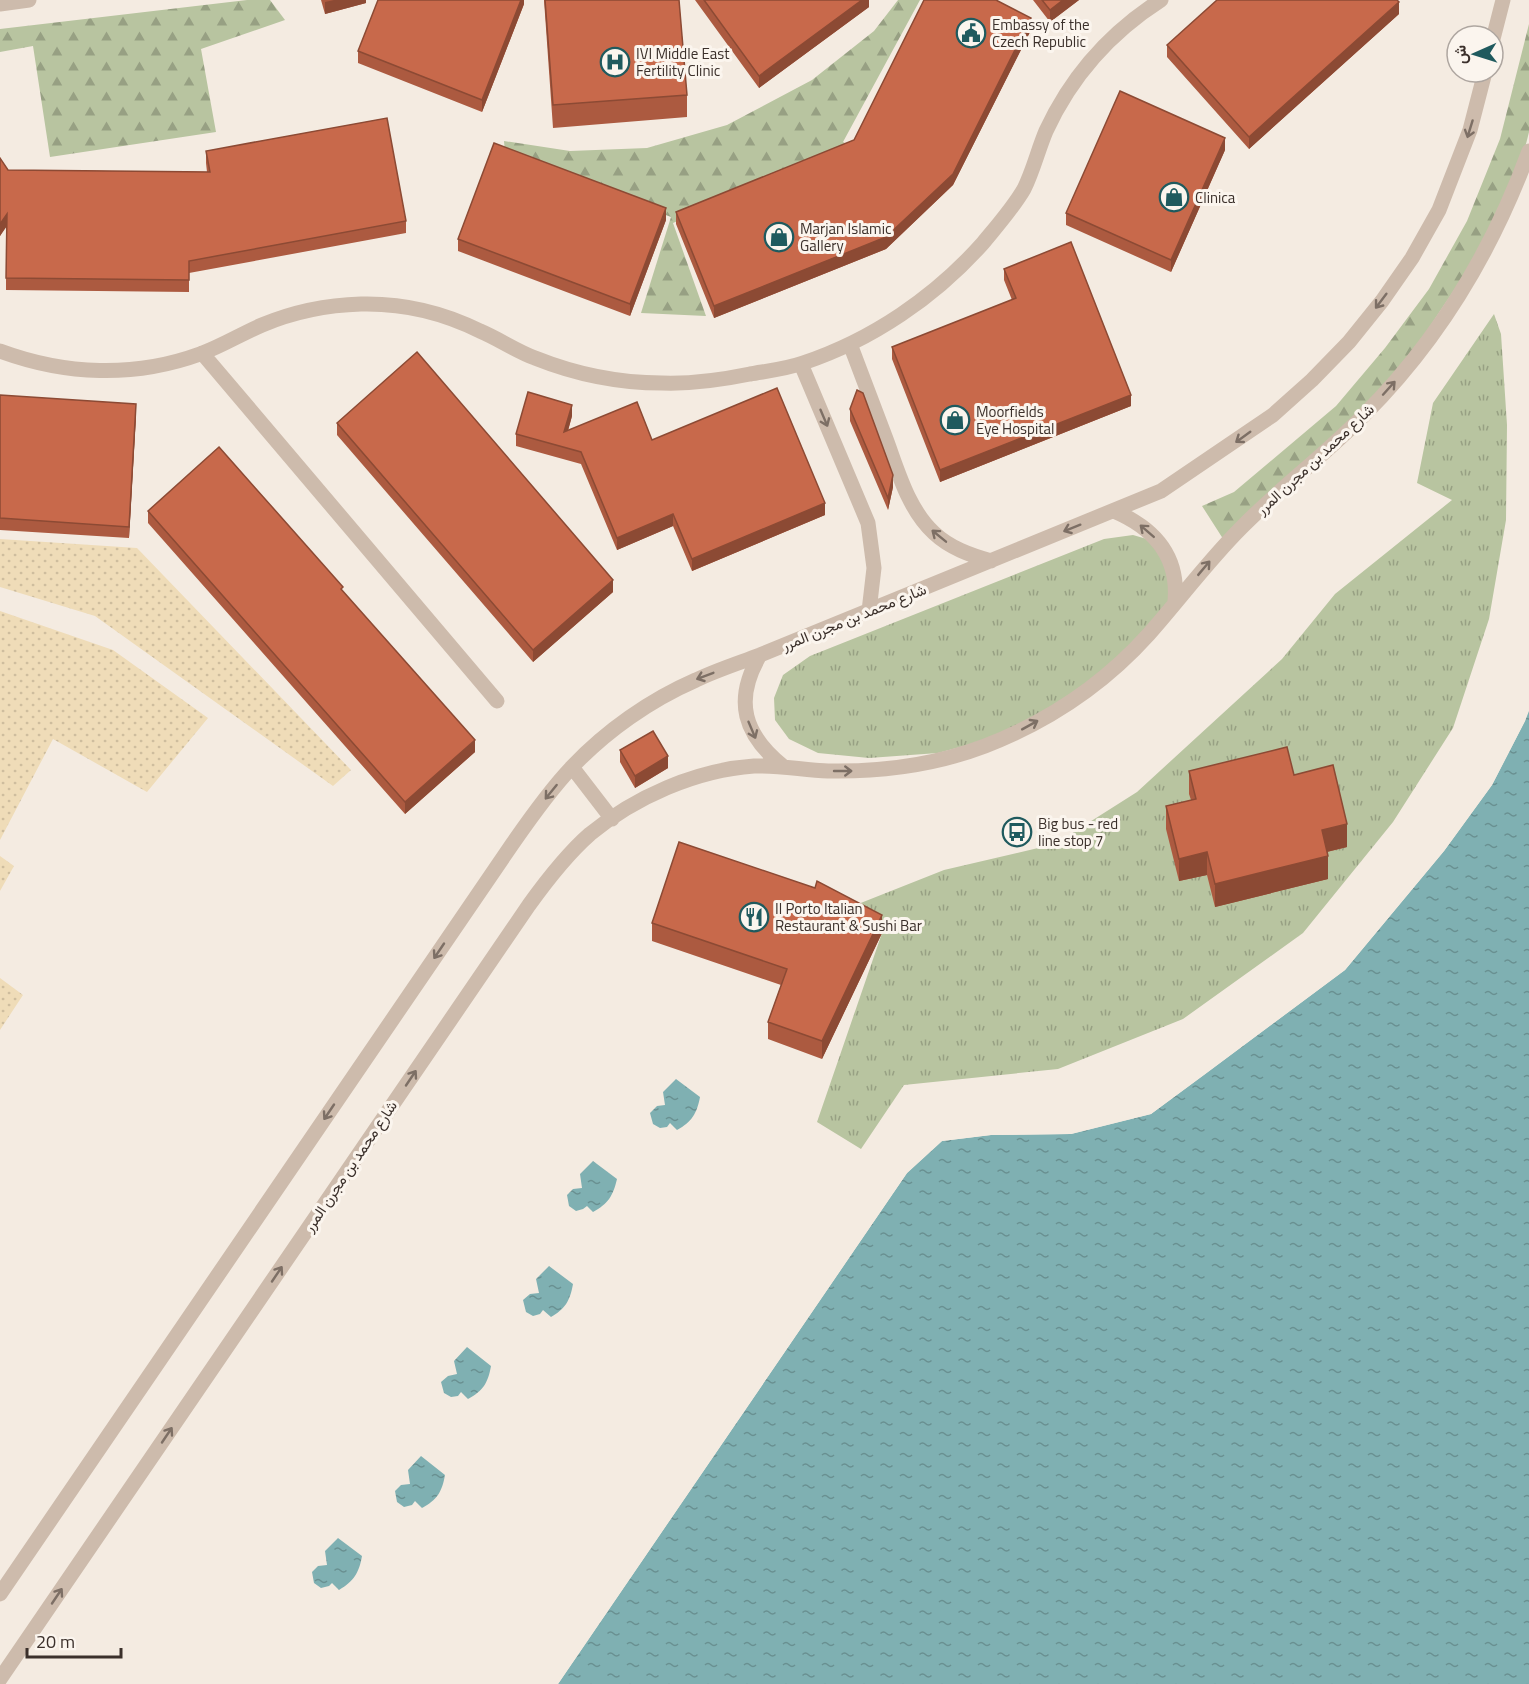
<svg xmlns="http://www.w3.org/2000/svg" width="1529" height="1684" viewBox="0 0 1529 1684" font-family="'Titillium Web',Vazirmatn,sans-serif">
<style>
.grass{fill:url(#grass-tufts)}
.forest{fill:url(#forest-firs)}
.sand{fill:url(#sand-dots)}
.water{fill:url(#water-ripples)}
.pier{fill:#f4ebe1}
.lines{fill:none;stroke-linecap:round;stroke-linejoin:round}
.minor{stroke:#cdbbac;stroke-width:15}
.wall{fill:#ac5a40}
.shaded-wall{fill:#8c4a34}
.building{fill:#c8694b;stroke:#8c4a34;stroke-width:1.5}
.oneway{stroke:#7d6f65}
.labels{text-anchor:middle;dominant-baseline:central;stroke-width:6;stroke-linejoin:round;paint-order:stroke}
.poi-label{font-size:15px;fill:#3b302b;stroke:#fbf5ee;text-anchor:start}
.street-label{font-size:15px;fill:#3b302b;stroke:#fbf5ee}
</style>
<defs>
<pattern id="grass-tufts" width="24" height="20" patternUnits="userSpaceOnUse" patternTransform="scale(1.5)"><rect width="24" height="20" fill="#b8c4a0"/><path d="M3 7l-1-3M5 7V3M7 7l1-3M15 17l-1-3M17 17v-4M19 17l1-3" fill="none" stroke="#97a083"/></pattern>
<pattern id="forest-firs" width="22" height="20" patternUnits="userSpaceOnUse" patternTransform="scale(1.5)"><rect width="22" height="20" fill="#b8c4a0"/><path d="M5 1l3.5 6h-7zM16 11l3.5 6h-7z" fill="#97a083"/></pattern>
<pattern id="sand-dots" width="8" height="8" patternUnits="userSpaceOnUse" patternTransform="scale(1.5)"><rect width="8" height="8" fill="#efdcb8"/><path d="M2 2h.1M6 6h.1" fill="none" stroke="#cebd9e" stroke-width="1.8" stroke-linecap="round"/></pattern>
<pattern id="water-ripples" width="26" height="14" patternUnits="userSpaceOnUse" patternTransform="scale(1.5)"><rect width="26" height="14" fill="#7fb0b2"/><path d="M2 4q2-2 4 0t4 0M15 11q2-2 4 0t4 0" fill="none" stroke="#699091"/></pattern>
</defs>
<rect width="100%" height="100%" fill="#f4ebe1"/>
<!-- grass -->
<path class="grass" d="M 1494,314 L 1501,334 L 1507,425 L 1506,520 L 1489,619 L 1453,728 L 1393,822 L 1303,933 L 1183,1019 L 1058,1069 L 904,1085 L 861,1149 L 817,1122 L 882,933 L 843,910 L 944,870 L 1055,844 L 1137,792 L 1282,659 L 1335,594 L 1452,500 L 1417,483 L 1433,403 Z
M 1133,535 L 1157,542 L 1170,555 L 1173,605 L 1073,698 L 1005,735 L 938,753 L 869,758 L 818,753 L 789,739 L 775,720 L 774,698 L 783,675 L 810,656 L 1104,539 Z"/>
<!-- forest -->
<path class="forest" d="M 247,0 L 270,0 L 285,20 L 201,49 L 216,132 L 50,157 L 33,46 L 0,52 L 0,29 Z
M 898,0 L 920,0 L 843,142 L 896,171 L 842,149 L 673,223 L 706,316 L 641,313 L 671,217 L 505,153 L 504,141 L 570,151 L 647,148 L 727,125 L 812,80 L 874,31 Z
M 1529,24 L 1529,132 L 1525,148 L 1488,239 L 1401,370 L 1227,545 L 1202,506 L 1234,492 L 1336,406 L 1385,348 L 1429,289 L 1467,221 L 1500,139 Z"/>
<!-- sand -->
<path class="sand" d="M 0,539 L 137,548 L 351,770 L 333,786 L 95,616 L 0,587 Z
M 0,611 L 113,650 L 208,718 L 147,792 L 53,739 L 0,840 Z
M 0,856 L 14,866 L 0,891 Z
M 0,978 L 23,995 L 0,1030 Z"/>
<!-- water -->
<path class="water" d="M 1529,711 L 1529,1684 L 558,1684 L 907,1173 L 942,1141 L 991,1135 L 1071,1134 L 1151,1114 L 1204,1075 L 1345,970 L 1444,851 L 1492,785 L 1525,721 Z
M 676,1079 L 700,1097 C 697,1113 692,1122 677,1130 L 670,1123 L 667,1127 L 660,1128 L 653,1124 L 650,1113 L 657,1106 L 665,1105 L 663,1092 Z
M 593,1161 L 617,1179 C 613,1196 608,1204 593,1212 L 587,1206 L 583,1209 L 576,1211 L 569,1206 L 567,1195 L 573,1189 L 582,1188 L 580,1174 Z
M 549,1266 L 573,1284 C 570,1301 565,1309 551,1317 L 543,1310 L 540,1314 L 533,1316 L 526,1312 L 523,1300 L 530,1294 L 539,1293 L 536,1279 Z
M 467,1347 L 491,1366 C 488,1383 483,1391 468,1399 L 461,1392 L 458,1396 L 451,1397 L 444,1393 L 441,1382 L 448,1376 L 457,1374 L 454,1361 Z
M 421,1456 L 445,1475 C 442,1492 437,1500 422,1508 L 415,1501 L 412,1505 L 404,1507 L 397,1502 L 395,1491 L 401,1485 L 410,1484 L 408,1470 Z
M 338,1538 L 362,1556 C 359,1573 354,1581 339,1590 L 332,1583 L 329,1586 L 321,1588 L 314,1583 L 312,1572 L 318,1566 L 327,1565 L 325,1551 Z"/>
<!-- pier -->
<path class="pier" d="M 1529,708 L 1525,721 L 1492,785 L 1444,851 L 1345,970 L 1151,1114 L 1071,1134 L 991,1135 L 942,1141 L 907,1173 L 558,1684 L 555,1684 L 905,1171 L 941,1138 L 991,1132 L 1071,1131 L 1150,1111 L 1202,1073 L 1343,968 L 1442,849 L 1490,783 L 1523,720 L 1526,709 Z"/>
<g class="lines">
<!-- minor -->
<path class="minor" d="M 0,4 L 29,0
M 1493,39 L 1503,0
M 850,344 C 862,376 874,408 886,439 C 898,471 908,509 934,533 C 950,548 970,555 991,561
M 0,351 C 65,375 134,378 200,354 C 222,346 241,334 262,325 C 293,312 327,305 361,304 C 402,303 444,313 480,331 C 499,339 516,351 535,358 C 575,374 618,383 662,383 C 691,384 721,380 750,374 C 767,371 786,369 803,363 C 872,340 935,297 983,243 C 997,226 1013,208 1024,189 C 1033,171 1038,150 1046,131 C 1071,77 1111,32 1161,0
M 202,353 L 497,701
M 801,364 L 868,523 L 874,568 L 869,611
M 1114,511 C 1154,528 1179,556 1175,601
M 760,655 C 733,701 744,735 784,767
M 572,767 L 612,819
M 0,1594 L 513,843 C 531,817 550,790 572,767 C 606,731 650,700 696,680 C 717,670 739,663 760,655 L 1161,491 L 1273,415 L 1312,380 L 1349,342 L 1382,301 L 1412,258 L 1439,210 L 1470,130 L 1485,72
M 0,1679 L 529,905 C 547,880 566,855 590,834 C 635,797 696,770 754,766 C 779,765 803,770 828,771 C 881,772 935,765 985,746 C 1047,722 1104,684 1149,634 C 1180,599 1208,561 1241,528 C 1280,488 1325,455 1364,415 C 1438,341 1493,249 1529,151"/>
</g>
<!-- wall -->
<path class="wall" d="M 321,0 L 366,0 L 366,3 L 325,14 Z
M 524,0 L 524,4 L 482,112 L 358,63 L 358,51 Z
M 544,0 L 679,0 L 687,95 L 687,117 L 553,128 Z
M 695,0 L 869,0 L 869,7 L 759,88 Z
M 1033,0 L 1079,0 L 1050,22 Z
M 1399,14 L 1249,149 L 1167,57 L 1167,45 Z
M 1031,30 L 953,185 L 886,249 L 714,318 L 676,224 L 676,212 L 854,140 Z
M 1225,150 L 1171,272 L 1066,225 L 1066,213 Z
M 206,151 L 406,221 L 406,233 L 189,273 L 189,292 L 6,290 L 6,226 L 0,236 L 0,158 L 8,170 L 207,172 L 206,163 Z
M 666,220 L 630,316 L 458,251 L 458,239 Z
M 1004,269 L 1131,406 L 940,482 L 892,359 L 892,347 L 1012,300 L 1004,280 Z
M 0,402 L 136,415 L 129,538 L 0,530 Z
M 850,409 L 893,487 L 888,510 L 850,421 Z
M 572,416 L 568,431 L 652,440 L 825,515 L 692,571 L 673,526 L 617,550 L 581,464 L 516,446 L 516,434 Z
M 337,423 L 613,592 L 533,662 L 337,435 Z
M 148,511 L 475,752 L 405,814 L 148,523 Z
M 620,750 L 668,768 L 635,788 L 620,762 Z
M 1189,771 L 1294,775 L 1347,847 L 1327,852 L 1328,879 L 1215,907 L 1207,875 L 1179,881 L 1166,829 L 1166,806 L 1191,800 L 1189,794 Z
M 652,923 L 882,933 L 822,1059 L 768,1039 L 768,1022 L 781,985 L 652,941 Z"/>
<!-- shaded-wall -->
<path class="shaded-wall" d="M 334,0 L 366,0 L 366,3 L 325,14 L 325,2 Z
M 521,0 L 524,0 L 524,4 L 482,112 L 482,100 Z
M 862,0 L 869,0 L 869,7 L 759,88 L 759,76 Z
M 1063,0 L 1079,0 L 1050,22 L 1050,10 Z
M 1399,2 L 1399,14 L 1249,149 L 1249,137 Z
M 1031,18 L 1031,30 L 953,185 L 886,249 L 714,318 L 714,306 Z
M 1225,138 L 1225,150 L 1171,272 L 1171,260 Z
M 666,208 L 666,220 L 630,316 L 630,304 Z
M 7,214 L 7,226 L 0,236 L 0,224 Z
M 1131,395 L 1131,406 L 940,482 L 940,470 Z
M 136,404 L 136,415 L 129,538 L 129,527 Z
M 572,405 L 572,416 L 564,444 L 564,432 Z
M 893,475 L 893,487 L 888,510 L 888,498 Z
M 825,503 L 825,515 L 692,571 L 692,559 Z
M 673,514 L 673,526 L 617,550 L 617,538 Z
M 613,580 L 613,592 L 533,662 L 533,650 Z
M 475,740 L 475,752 L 405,814 L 405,802 Z
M 668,756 L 668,768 L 635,788 L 635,776 Z
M 1347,824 L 1347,847 L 1322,853 L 1322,830 Z
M 1207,852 L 1207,875 L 1179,881 L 1179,859 Z
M 1328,856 L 1328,879 L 1215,907 L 1215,884 Z
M 882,915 L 882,933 L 822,1059 L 822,1041 Z"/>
<!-- building -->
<path class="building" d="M 378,0 L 521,0 L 482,100 L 358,51 Z
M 545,0 L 679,0 L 687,95 L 553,105 Z
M 704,0 L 862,0 L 759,76 Z
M 924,0 L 996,0 L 1031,18 L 953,174 L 886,237 L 714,306 L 676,212 L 854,140 Z
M 1042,0 L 1063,0 L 1050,10 Z
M 1217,0 L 1397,0 L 1399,2 L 1249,137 L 1167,45 Z
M 1120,91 L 1225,138 L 1171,260 L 1066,213 Z
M 387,118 L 406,221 L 189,261 L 189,280 L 6,278 L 7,214 L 0,224 L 0,158 L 8,170 L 210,172 L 206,151 Z
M 494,143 L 666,208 L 630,304 L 458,239 Z
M 1071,242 L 1131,395 L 940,470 L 892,347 L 1016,298 L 1004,269 Z
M 417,352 L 613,580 L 533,650 L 337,423 Z
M 777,388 L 825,503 L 692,559 L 673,514 L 617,538 L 581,452 L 516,434 L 528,392 L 572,405 L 564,432 L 637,402 L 652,440 Z
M 857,390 L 863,393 L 893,475 L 888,498 L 850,409 Z
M 0,395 L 136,404 L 129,527 L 0,518 Z
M 219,447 L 343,587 L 341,589 L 475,740 L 405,802 L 148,511 Z
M 653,731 L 668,756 L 635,776 L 620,750 Z
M 1287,747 L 1294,775 L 1333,765 L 1347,824 L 1322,830 L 1328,856 L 1215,884 L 1207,852 L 1179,859 L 1166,806 L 1196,799 L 1189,771 Z
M 679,842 L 815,888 L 817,881 L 882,915 L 822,1041 L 768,1022 L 787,969 L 652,923 Z"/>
<!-- one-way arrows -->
<defs><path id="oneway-shaft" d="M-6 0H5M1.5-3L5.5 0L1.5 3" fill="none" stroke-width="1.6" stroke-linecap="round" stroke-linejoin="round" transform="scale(1.5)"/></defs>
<g class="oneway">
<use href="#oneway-shaft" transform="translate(1470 129) rotate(107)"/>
<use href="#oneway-shaft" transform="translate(1381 301) rotate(127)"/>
<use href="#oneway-shaft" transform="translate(1389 388) rotate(-48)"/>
<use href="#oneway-shaft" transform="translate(824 418) rotate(67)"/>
<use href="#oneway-shaft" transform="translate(1243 437) rotate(144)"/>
<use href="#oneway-shaft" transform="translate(1072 528) rotate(158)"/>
<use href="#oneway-shaft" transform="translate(1147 531) rotate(-139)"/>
<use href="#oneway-shaft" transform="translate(939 536) rotate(-141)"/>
<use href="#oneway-shaft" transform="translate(1204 568) rotate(-50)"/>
<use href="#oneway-shaft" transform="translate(705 676) rotate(159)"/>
<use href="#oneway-shaft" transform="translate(1030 725) rotate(-29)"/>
<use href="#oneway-shaft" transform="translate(752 730) rotate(67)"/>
<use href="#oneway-shaft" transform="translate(843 771)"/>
<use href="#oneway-shaft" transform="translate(551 792) rotate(129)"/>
<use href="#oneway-shaft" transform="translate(439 951) rotate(124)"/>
<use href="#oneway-shaft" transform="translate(411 1078) rotate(-56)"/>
<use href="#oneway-shaft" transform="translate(329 1112) rotate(124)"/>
<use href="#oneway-shaft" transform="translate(277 1274) rotate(-56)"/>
<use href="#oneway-shaft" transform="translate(167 1435) rotate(-56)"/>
<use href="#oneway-shaft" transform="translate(57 1596) rotate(-56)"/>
</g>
<!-- icons -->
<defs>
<g id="civic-ring" transform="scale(1.5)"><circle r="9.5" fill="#fbf5ee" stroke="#1f5a5e" stroke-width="1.5"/><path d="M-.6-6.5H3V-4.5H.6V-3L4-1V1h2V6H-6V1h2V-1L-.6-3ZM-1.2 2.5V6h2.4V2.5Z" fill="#1f5a5e"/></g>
<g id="hospital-ring" transform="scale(1.5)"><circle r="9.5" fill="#fbf5ee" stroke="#1f5a5e" stroke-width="1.5"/><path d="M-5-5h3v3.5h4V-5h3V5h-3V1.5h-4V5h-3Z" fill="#1f5a5e"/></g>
<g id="shop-ring" transform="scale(1.5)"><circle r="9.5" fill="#fbf5ee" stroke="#1f5a5e" stroke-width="1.5"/><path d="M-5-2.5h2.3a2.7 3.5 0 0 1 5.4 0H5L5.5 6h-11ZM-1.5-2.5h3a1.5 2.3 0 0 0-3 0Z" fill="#1f5a5e"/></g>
<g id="bus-ring" transform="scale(1.5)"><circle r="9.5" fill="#fbf5ee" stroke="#1f5a5e" stroke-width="1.5"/><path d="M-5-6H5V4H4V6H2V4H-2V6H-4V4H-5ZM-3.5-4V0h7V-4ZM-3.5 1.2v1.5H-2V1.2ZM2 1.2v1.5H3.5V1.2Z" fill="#1f5a5e"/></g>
<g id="restaurant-ring" transform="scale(1.5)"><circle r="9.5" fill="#fbf5ee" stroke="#1f5a5e" stroke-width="1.5"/><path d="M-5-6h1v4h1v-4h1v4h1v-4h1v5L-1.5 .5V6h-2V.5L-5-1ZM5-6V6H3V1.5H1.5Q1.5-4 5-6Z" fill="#1f5a5e"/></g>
</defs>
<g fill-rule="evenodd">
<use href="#civic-ring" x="971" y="33"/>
<use href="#hospital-ring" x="615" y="62"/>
<use href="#shop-ring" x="1174" y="197"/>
<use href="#shop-ring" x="779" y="237"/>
<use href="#shop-ring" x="955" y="420"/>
<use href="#bus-ring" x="1017" y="832"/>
<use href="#restaurant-ring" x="754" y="917"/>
</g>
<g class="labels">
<!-- poi labels -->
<g class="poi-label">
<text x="992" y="24">Embassy of the<tspan x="992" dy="17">Czech Republic</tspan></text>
<text x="636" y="53">IVI Middle East<tspan x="636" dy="17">Fertility Clinic</tspan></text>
<text x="1195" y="197">Clinica</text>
<text x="800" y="228">Marjan Islamic<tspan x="800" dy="17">Gallery</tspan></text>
<text x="976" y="411">Moorfields<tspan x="976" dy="17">Eye Hospital</tspan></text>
<text x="1038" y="823">Big bus - red<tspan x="1038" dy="17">line stop 7</tspan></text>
<text x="775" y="908">Il Porto Italian<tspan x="775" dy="17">Restaurant &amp; Sushi Bar</tspan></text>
</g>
<!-- street labels -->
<g class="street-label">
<text transform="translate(1315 459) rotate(-43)">شارع محمد بن مجرن المرر</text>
<text transform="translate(854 617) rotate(-22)">شارع محمد بن مجرن المرر</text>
<text transform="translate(350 1166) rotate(-56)">شارع محمد بن مجرن المرر</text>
</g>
</g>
<!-- north arrow -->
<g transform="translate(1475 54) rotate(267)"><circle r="28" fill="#fbf5ee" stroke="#aea6a0" stroke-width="1.5"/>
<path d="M0-4.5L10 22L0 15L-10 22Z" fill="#1f5a5e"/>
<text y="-9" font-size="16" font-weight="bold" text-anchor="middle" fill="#3b302b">ش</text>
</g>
<!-- scale -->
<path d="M27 1648v9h94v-9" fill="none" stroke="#3b302b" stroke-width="3"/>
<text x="36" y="1648" font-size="18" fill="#3b302b" stroke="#fbf5ee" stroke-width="4.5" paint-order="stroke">20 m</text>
</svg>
